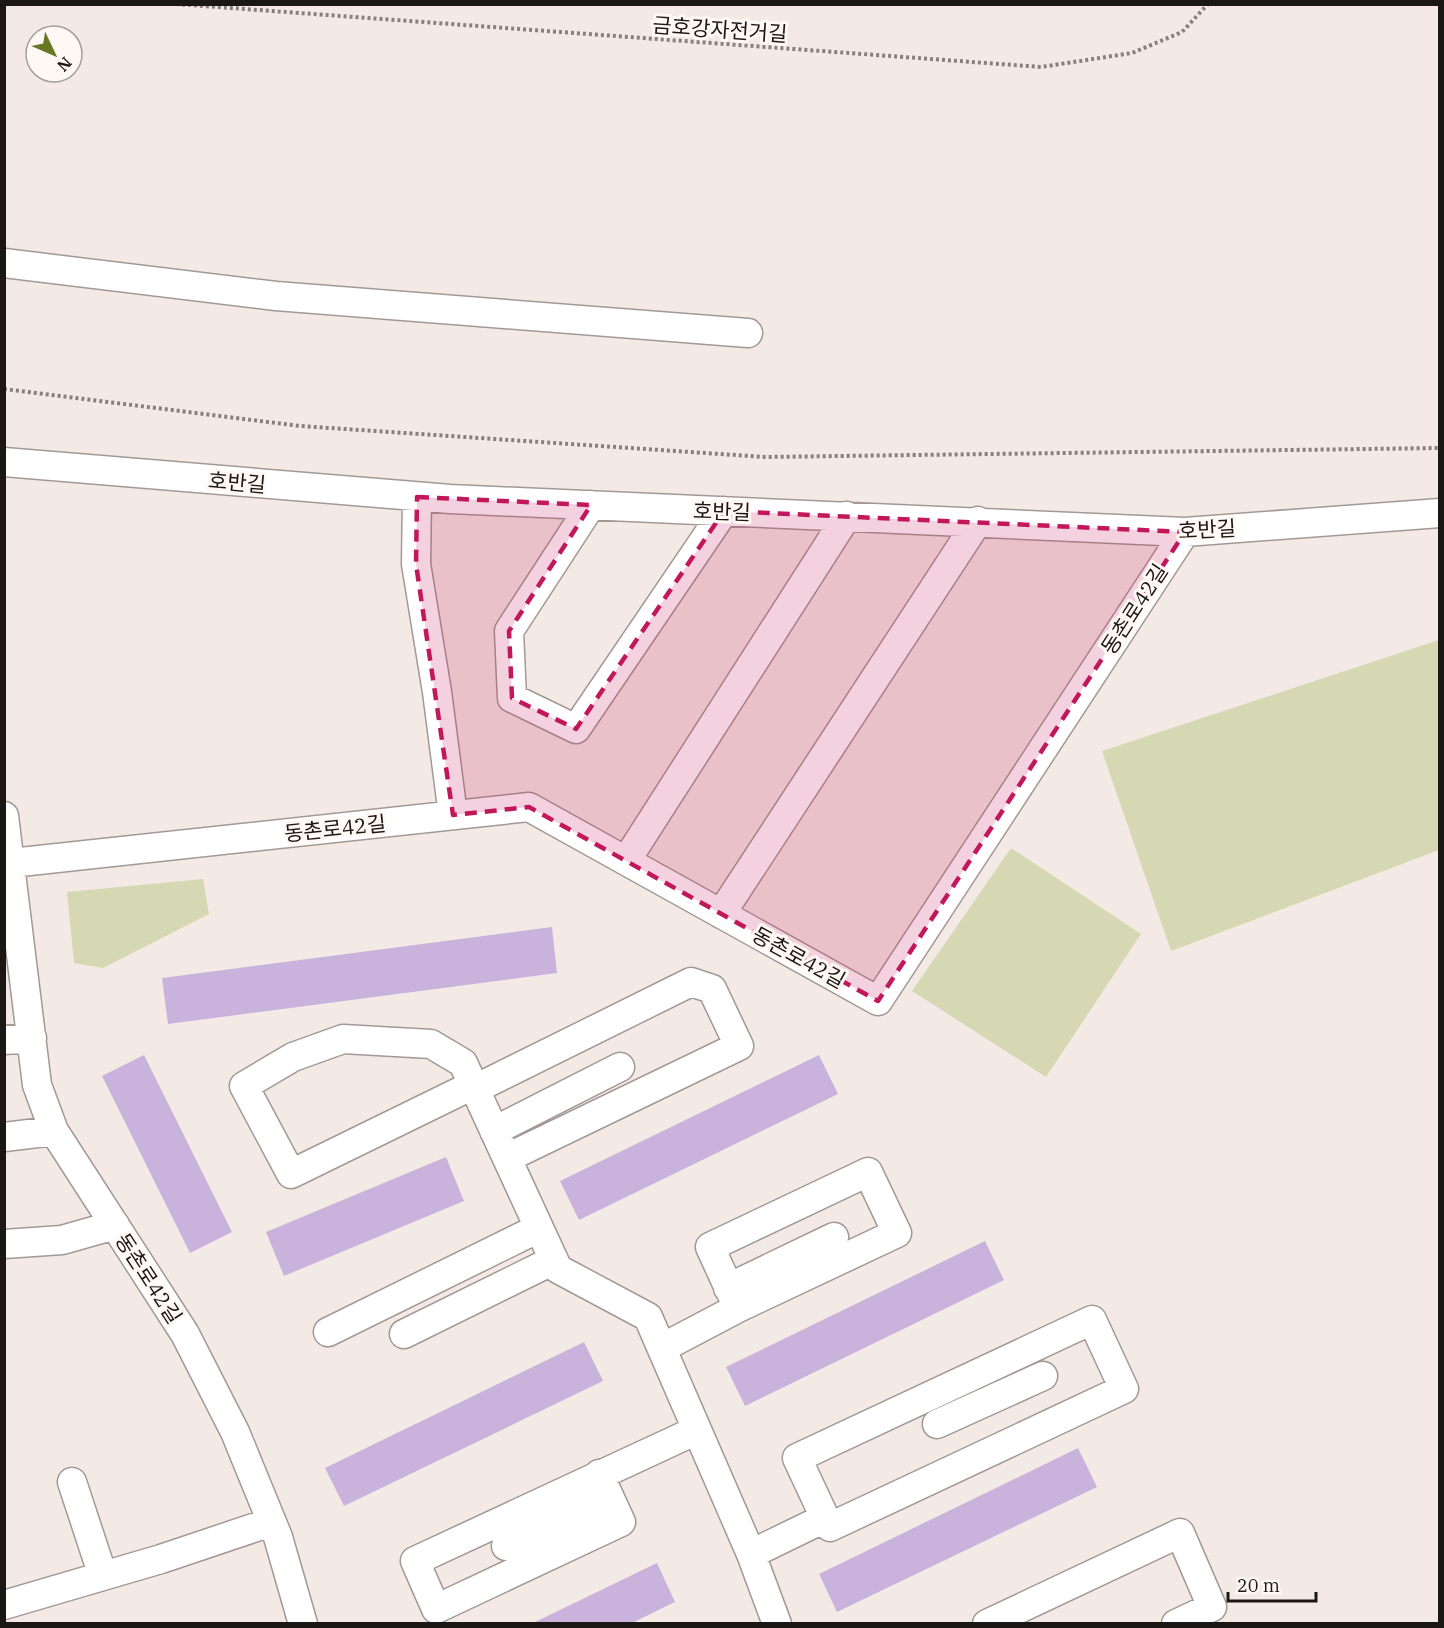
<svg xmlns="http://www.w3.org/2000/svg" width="1444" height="1628" viewBox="0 0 1444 1628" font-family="'IBM Plex Serif','Noto Sans KR',serif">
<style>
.green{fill:#d5d8b2}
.building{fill:#c9b3dc}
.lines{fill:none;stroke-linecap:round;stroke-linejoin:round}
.minor-casing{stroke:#a29994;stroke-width:31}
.path{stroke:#87807d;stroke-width:4;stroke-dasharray:3 3;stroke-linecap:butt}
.minor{stroke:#fff;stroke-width:28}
.marked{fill:#c2185b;fill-opacity:0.2;stroke:#c2185b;stroke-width:4.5;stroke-dasharray:12 8;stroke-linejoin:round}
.labels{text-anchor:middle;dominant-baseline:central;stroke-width:6;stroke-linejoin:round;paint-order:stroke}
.street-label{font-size:21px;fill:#1a1715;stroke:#fff8f5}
</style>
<rect width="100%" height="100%" fill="#f4eae5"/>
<!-- green -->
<path class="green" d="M 1439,640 L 1439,850 L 1171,951 L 1102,751 Z
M 1011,848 L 1141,934 L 1046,1077 L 912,991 Z
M 203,879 L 209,914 L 103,968 L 74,963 L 67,892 Z"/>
<!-- building -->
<path class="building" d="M 552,927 L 557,973 L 168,1024 L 162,978 Z
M 144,1055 L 232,1232 L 190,1253 L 102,1076 Z
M 819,1055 L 838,1094 L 579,1220 L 560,1181 Z
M 446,1157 L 464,1201 L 284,1276 L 266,1232 Z
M 985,1241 L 1004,1280 L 745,1406 L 726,1367 Z
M 584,1342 L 603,1381 L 344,1506 L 325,1468 Z
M 1078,1448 L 1097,1487 L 837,1612 L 819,1574 Z
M 657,1563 L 675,1602 L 630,1624 L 531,1624 Z"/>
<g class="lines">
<!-- minor casing -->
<g class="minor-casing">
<path id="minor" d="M 4,263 L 276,296 L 748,333
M 4,462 L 450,499 L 1185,532 L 1440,513
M 417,497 L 416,564 L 437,692 L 453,815
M 591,505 L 509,631 L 512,698 L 576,729 L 724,511
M 4,816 L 37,1085 L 54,1131 L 185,1334 L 235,1432 L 278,1537 L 303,1624
M 626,861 L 847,516
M 11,863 L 529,807 L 878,1001 L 1185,532
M 721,914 L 978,521
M 4,1040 L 32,1038
M 473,1085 L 291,1174 L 244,1086 L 293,1057 L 343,1039 L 431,1044 L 463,1063 L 558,1269 L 648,1317 L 751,1554 L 777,1624
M 475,1089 L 691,982 L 712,989 L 739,1046 L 507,1158
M 494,1131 L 620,1067
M 4,1137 L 54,1131
M 4,1244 L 62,1240 L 115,1225
M 728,1288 L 834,1237
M 328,1332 L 539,1228
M 404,1334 L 554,1260
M 662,1348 L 738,1308 L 710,1247 L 868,1172 L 897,1233 L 738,1308
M 937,1424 L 1043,1376
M 599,1474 L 621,1522 L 436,1609 L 415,1561 L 697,1430
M 72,1482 L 103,1576
M 506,1546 L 610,1499
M 751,1554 L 825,1518 L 797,1458 L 1092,1320 L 1124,1389 L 830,1527 L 825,1518
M 4,1605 L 161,1559 L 271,1522
M 987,1624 L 1180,1533 L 1212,1607 L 1176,1624"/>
</g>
<!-- path -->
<path class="path" d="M 176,4 L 1041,67 L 1132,53 L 1182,32 L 1208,4
M 4,389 L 300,426 L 765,457 L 1440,448"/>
<!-- minor -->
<use href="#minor" class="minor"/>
</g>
<!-- marked area -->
<path class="marked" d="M 417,497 L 591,505 L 509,631 L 512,698 L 576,729 L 724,511 L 1185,532 L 878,1001 L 529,807 L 453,815 L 416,564 Z"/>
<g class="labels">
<!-- street labels -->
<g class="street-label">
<text transform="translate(720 29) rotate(4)">금호강자전거길</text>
<text transform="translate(237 482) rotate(5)">호반길</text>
<text transform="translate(722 511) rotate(2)">호반길</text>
<text transform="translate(1207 529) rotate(-3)">호반길</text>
<text transform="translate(1134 609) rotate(-57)">동촌로42길</text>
<text transform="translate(335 828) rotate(-6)">동촌로42길</text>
<text transform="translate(799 957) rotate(29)">동촌로42길</text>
<text transform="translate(149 1278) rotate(57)">동촌로42길</text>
</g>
</g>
<!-- border -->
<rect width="1444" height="1628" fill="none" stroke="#1a1715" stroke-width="12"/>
<!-- north arrow -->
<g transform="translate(54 54) rotate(134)"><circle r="28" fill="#fff8f5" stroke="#a39e9b" stroke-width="1.5"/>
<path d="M0-4.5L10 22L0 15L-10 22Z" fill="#687724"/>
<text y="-9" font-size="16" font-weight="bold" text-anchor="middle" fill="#1a1715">N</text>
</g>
<!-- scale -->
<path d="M1228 1592v9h88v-9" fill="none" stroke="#1a1715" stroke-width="3"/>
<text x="1237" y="1592" font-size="18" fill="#1a1715" stroke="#fff8f5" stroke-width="4.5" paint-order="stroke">20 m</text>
</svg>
